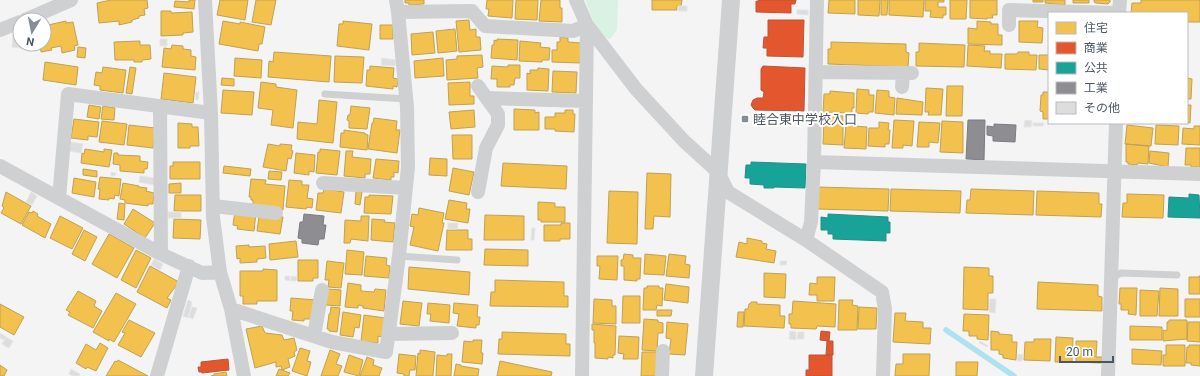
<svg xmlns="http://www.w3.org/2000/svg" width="1200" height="376" viewBox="0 0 1200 376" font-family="Roboto,'Noto Sans JP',sans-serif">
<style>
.green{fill:#d9f2e3}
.homes{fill:#f2c14e;stroke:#c0a154}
.shops{fill:#e4572e;stroke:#b6573d}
.public{fill:#17a398;stroke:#268c88}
.industry{fill:#8d8d92;stroke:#797c83}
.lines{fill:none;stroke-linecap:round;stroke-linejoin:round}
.stream{stroke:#aee2f0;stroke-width:5.5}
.building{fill:#ddddde;stroke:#e5e6e7}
.service{stroke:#ced0d2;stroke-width:7}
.minor{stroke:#ced0d2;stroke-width:14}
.tertiary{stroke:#ced0d2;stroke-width:18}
.poi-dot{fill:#868d94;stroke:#fff;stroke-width:1.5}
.labels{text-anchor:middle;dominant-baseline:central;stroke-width:4;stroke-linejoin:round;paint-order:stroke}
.poi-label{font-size:13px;fill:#4a5661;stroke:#fff;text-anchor:start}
</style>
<rect width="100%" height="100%" fill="#f4f4f4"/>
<!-- green -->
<path class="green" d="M 585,0 L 618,0 L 617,30 L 610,39 C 598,38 589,10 585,0 Z"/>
<!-- homes -->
<path class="homes" d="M 111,0 L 147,0 L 148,8 L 144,9 L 145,15 L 139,16 L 139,18 L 132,20 L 132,22 L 119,25 L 119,21 L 99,23 L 97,3 Z
M 189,0 L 195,0 L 194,9 L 174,7 L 175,1 L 189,2 Z
M 220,0 L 248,0 L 245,20 L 217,15 Z
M 256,0 L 276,0 L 271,25 L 252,22 Z
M 405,0 L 424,0 L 424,4 L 409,5 L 409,3 L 405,3 Z
M 487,0 L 513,0 L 512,18 L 488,16 L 489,9 L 486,9 Z
M 516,0 L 538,0 L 537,20 L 515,19 Z
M 541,0 L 560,0 L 560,8 L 562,8 L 562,22 L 539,21 Z
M 652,0 L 682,0 L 681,6 L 677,6 L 677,10 L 652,10 Z
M 829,0 L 855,0 L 855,14 L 828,13 Z
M 858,0 L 880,0 L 879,16 L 858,15 Z
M 881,0 L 888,0 L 887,15 L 881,15 Z
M 889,0 L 924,0 L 923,17 L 889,15 Z
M 925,0 L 944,0 L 944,2 L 938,2 L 938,7 L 946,7 L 946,15 L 943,15 L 943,18 L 930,17 L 931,11 L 925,11 Z
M 950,0 L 967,0 L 966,19 L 950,19 Z
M 970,0 L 997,0 L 997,15 L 992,15 L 993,18 L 987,18 L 987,19 L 970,18 Z
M 1033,0 L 1043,0 L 1043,2 L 1033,2 Z
M 1045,0 L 1065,0 L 1065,5 L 1045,3 Z
M 1073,0 L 1089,0 L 1089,3 L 1073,3 Z
M 1094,0 L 1110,0 L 1110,2 L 1108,4 L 1096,3 L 1094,2 Z
M 1141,0 L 1200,0 L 1200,22 L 1187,22 L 1187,13 L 1131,13 L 1132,3 L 1141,3 Z
M 161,11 L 171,11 L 171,13 L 192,12 L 193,32 L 183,33 L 183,35 L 161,36 Z
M 469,20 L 470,30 L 476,29 L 476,37 L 480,37 L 481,50 L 459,52 L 456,21 Z
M 66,21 L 66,23 L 73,22 L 78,45 L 74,46 L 75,50 L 62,53 L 61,46 L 51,48 L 52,50 L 41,52 L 40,44 L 44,44 L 44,26 Z
M 223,21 L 240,24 L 240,22 L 265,27 L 262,44 L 259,44 L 258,51 L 219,44 Z
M 343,21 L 372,24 L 369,50 L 337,46 L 339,24 L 343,24 Z
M 977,21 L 991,22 L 991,24 L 998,24 L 998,35 L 1002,35 L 1002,45 L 968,44 L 968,28 L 977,29 Z
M 1019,21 L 1038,21 L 1037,27 L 1043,28 L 1042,43 L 1019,42 Z
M 380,25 L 393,25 L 393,39 L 380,39 Z
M 455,29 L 457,51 L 438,53 L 436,31 Z
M 433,32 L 435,53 L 412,55 L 411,34 Z
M 560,37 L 568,38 L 568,42 L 581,43 L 580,63 L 552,62 L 552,50 L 557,50 L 557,42 L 560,42 Z
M 497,39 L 518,40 L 517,60 L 491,58 L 492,45 L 494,45 L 494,40 L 497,41 Z
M 140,41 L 140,45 L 150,45 L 151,59 L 142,60 L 142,62 L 134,62 L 134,60 L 115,60 L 114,42 Z
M 520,41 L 541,43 L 540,47 L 550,48 L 549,60 L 542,60 L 542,62 L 519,61 Z
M 831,42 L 906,44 L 906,52 L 909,53 L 908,67 L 828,64 L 828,49 L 831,49 Z
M 919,43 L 965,45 L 964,67 L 916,66 L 916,52 L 919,52 Z
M 172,45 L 183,46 L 183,49 L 191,50 L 191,56 L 196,57 L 195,70 L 162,67 L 164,48 L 171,49 Z
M 968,45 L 985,46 L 984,51 L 990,51 L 990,54 L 1002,54 L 1001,68 L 967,66 Z
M 78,47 L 86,48 L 85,58 L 77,57 Z
M 274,52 L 331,56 L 329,82 L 268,77 L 269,61 L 273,62 Z
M 1018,52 L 1029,52 L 1029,55 L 1037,55 L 1036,70 L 1005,69 L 1005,54 L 1017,54 Z
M 482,55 L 483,67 L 477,68 L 478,78 L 447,80 L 446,60 L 457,59 L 457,56 Z
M 1039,55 L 1049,55 L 1049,70 L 1039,69 Z
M 335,56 L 364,57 L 362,83 L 334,82 Z
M 235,58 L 262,60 L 261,78 L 234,76 Z
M 443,58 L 444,76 L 415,78 L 414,61 Z
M 45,62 L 78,67 L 76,85 L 43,80 Z
M 508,65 L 520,65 L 520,78 L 515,78 L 514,85 L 510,85 L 510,87 L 497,87 L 497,79 L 491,79 L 492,66 L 508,67 Z
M 370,66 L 394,68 L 393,78 L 398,79 L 397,87 L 393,86 L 393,89 L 366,86 L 367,70 L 370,70 Z
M 103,67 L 126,70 L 123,93 L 100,90 L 100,86 L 94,85 L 96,72 L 102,73 Z
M 130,67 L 136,68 L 132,94 L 126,93 Z
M 538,68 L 549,69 L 548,91 L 527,90 L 527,73 L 530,74 L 530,70 L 538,70 Z
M 553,71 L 577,72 L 576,93 L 552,92 Z
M 164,73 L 196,77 L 193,103 L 161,99 Z
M 222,78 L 234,79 L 234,86 L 221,85 Z
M 1187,78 L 1192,79 L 1191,99 L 1187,99 Z
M 261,82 L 276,84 L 276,87 L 297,90 L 293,128 L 271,125 L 273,110 L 258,108 Z
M 470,82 L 470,96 L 474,96 L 474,104 L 449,105 L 448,83 Z
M 947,86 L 963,86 L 962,116 L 946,116 Z
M 926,88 L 943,89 L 941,115 L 928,115 L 929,112 L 925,112 Z
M 857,89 L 869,90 L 869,95 L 874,95 L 873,112 L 869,112 L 868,114 L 856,113 Z
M 223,90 L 254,92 L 252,115 L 221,113 Z
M 877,90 L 889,91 L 889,97 L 895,98 L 894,115 L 875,113 Z
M 830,91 L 854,93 L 854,108 L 852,108 L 852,113 L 823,112 L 824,94 L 830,94 Z
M 1043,92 L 1049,92 L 1049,119 L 1043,119 L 1043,112 L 1040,111 L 1041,95 L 1043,95 Z
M 897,98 L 923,102 L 922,115 L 896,114 Z
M 319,100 L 337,102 L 333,143 L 297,139 L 298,122 L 317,124 Z
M 89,105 L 101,107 L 99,119 L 87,117 Z
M 1187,105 L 1191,105 L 1190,123 L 1187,122 Z
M 103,106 L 115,108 L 114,120 L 101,119 Z
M 351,106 L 370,108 L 367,129 L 349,128 L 349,121 L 347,120 L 348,115 L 350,115 Z
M 514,109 L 535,110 L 535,113 L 539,112 L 539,130 L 514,130 Z
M 474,110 L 475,127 L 451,129 L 449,112 Z
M 565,110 L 573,110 L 573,114 L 575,114 L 574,132 L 555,131 L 555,129 L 545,129 L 545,117 L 555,117 L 555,113 L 565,113 Z
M 826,115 L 843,116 L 843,145 L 823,144 L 824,118 L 826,119 Z
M 374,118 L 397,121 L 396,130 L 400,130 L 397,153 L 368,149 L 372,123 L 373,123 Z
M 74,119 L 99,122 L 97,137 L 88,136 L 88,140 L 71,138 Z
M 894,120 L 914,121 L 912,146 L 903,145 L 903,148 L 892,148 Z
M 102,121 L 127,124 L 124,145 L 99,142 Z
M 942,121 L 963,122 L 963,153 L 940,152 Z
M 879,122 L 889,123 L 888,130 L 890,130 L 889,144 L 885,144 L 885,147 L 868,146 L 869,128 L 879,128 Z
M 919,122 L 940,123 L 938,143 L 929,142 L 929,147 L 917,147 Z
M 178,123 L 192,124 L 192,127 L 198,127 L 199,146 L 190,146 L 190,148 L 178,148 Z
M 847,123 L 856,123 L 855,126 L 867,127 L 866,149 L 844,148 L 846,125 L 847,126 Z
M 129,125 L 155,128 L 153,148 L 127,145 Z
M 1127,125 L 1153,128 L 1151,146 L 1125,144 Z
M 1156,125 L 1179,126 L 1178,145 L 1155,144 Z
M 1194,126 L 1200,126 L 1200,145 L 1182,144 L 1183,128 L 1194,129 Z
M 344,130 L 365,133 L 365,134 L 368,135 L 367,150 L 340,147 L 341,133 L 344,133 Z
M 452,135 L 472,135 L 472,159 L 453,159 Z
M 268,144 L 280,146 L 280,144 L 292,145 L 291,150 L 293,151 L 291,159 L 288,158 L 286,171 L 263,167 Z
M 1126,144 L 1149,146 L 1148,164 L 1138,163 L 1137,165 L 1128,164 L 1128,162 L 1126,162 Z
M 1186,148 L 1200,148 L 1200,167 L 1191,167 L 1191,165 L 1185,165 Z
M 85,149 L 104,152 L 104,149 L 112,150 L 109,167 L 81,163 L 82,153 L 84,154 Z
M 320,149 L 340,151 L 337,175 L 316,173 L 318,152 L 320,152 Z
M 346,151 L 353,151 L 352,157 L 371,159 L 370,174 L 365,174 L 365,178 L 344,176 Z
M 1150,151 L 1169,153 L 1168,167 L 1149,163 Z
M 114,153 L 118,153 L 118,155 L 140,156 L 140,161 L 148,162 L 147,169 L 144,169 L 144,173 L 120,171 L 120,165 L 113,164 Z
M 296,153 L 315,155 L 314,172 L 309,171 L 309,175 L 294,173 Z
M 430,158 L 447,159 L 447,176 L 429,175 Z
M 376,159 L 399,161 L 398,173 L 394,172 L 394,177 L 391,177 L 391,180 L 373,178 Z
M 173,162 L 200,162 L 200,179 L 170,179 L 170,166 L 173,166 Z
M 503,163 L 567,166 L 566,189 L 501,186 Z
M 224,166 L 251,169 L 250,176 L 223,173 Z
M 453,168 L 474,172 L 469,195 L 449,191 Z
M 83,169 L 97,171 L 97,177 L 83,175 Z
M 269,171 L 282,172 L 281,180 L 268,179 Z
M 647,173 L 671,174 L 670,217 L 654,216 L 653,229 L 645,229 Z
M 100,177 L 121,179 L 119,196 L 115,195 L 114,199 L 109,198 L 109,200 L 99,199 L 100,189 L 98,189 Z
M 74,178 L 96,182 L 94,197 L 72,193 Z
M 251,179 L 266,180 L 265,184 L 285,186 L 283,210 L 262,208 L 253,205 L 253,200 L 251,200 L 251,197 L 249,197 Z
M 289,180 L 302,181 L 302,185 L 309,185 L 307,198 L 313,199 L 312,208 L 307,207 L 306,209 L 286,207 Z
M 123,183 L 139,186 L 139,187 L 147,188 L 146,191 L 154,193 L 153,204 L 148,204 L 148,206 L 125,203 L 125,200 L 120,199 Z
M 181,183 L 181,193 L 169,193 L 169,184 Z
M 818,187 L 889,189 L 888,211 L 817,209 Z
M 324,189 L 344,192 L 341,213 L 316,210 L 318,193 L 323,193 Z
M 891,189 L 961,191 L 960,213 L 890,211 Z
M 971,189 L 1034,191 L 1033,215 L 966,213 L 967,200 L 970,200 Z
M 356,191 L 362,192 L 360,205 L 355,204 Z
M 609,191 L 638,192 L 637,244 L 607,243 Z
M 1037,191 L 1099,193 L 1099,204 L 1102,204 L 1101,217 L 1036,215 Z
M 6,192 L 31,206 L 21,224 L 1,213 L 4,208 L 2,206 Z
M 1127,194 L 1164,195 L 1163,218 L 1122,217 L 1123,203 L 1127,203 Z
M 175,195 L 201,195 L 201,211 L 174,211 Z
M 369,195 L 393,196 L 391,214 L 364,213 L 365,197 L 369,197 Z
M 449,200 L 467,203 L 466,209 L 470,209 L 468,223 L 445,219 Z
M 538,202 L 555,203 L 555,207 L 565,207 L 565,222 L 541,222 L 541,220 L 538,220 Z
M 119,203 L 125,204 L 124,220 L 117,219 Z
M 419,208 L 444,213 L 442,223 L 444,223 L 438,251 L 410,245 L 414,227 L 410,226 L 412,214 L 418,215 Z
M 133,209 L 155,223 L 145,238 L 124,224 Z
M 33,211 L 38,214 L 37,216 L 51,224 L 45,238 L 22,225 L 29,212 L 32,213 Z
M 235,211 L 256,213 L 254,231 L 237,229 L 238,226 L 233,225 Z
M 266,215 L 283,217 L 280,234 L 257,231 L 259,216 Z
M 485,215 L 524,216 L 524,240 L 484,240 Z
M 60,216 L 83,228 L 72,249 L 50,238 Z
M 361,216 L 369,216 L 368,241 L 351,239 L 350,243 L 344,243 L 345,220 L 361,221 Z
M 174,219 L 201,220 L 200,239 L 173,238 Z
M 372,219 L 385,220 L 384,222 L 395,223 L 393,242 L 371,240 Z
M 561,223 L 570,223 L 570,239 L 560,239 L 560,241 L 544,241 L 544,225 L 561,225 Z
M 84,230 L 97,237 L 85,261 L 72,254 Z
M 447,230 L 468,230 L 468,239 L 472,239 L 472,250 L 446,250 Z
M 109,234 L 134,248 L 117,278 L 92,264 Z
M 747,238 L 762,241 L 762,243 L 767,244 L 766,249 L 776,251 L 774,263 L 736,257 L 739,242 L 747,244 Z
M 296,241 L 298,257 L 270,260 L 269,244 Z
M 249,245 L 249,247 L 265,246 L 266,258 L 257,259 L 257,262 L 240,263 L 240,258 L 237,259 L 236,246 Z
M 485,249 L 528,250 L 528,266 L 484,265 Z
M 136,250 L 151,258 L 136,288 L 121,280 Z
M 347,250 L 364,252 L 362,275 L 345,274 Z
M 624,254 L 633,255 L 633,258 L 641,258 L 640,279 L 637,279 L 637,281 L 624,280 L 624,266 L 621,266 L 621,260 L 623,260 Z
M 645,254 L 666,256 L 664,275 L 644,274 Z
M 669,254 L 686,256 L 685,264 L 690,265 L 689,278 L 666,276 Z
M 366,256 L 387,258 L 386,265 L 390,266 L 389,278 L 364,276 Z
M 597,256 L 618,256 L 617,280 L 599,279 L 600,266 L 597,266 Z
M 298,260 L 318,260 L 318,278 L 313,278 L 313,281 L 298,281 Z
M 327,261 L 344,263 L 341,288 L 328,287 L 329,280 L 325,280 Z
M 150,266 L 179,282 L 167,298 L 171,300 L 167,308 L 137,292 Z
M 409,267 L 470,272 L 469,295 L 408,289 Z
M 964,267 L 989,268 L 989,276 L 993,276 L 993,293 L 988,293 L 988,310 L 963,309 Z
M 263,269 L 277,270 L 277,301 L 257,301 L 257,304 L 243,304 L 243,296 L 240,296 L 240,271 L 263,271 Z
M 764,273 L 786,274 L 785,298 L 764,297 Z
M 1199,276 L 1200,276 L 1200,294 L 1189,294 L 1189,277 L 1199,277 Z
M 817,277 L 835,277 L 834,301 L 817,301 L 817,295 L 809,295 L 810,283 L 817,284 Z
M 495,280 L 564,282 L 564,296 L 568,296 L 568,307 L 490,306 L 491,292 L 495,292 Z
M 1038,282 L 1098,285 L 1098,296 L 1102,297 L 1102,311 L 1037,309 Z
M 348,283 L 361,285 L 361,291 L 374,292 L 375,289 L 386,290 L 384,311 L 363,308 L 363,306 L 358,305 L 358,308 L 345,307 Z
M 666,284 L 689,287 L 688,303 L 664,300 Z
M 647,286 L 659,286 L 659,288 L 663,288 L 662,306 L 657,305 L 656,310 L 643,310 L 644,288 L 647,288 Z
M 1120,288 L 1137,288 L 1136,315 L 1128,314 L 1129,310 L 1121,310 L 1121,304 L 1119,304 Z
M 1160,288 L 1178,289 L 1178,316 L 1159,316 Z
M 327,289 L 341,290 L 340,306 L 326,305 Z
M 1140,290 L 1159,291 L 1157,316 L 1140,316 Z
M 78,291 L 96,301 L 94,306 L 102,311 L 93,328 L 68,315 L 70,312 L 66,310 Z
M 116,293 L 136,304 L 114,342 L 109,339 L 109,341 L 93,332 Z
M 623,296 L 640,296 L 640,323 L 622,323 Z
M 291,298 L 316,300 L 311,319 L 304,319 L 304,321 L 292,320 L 293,311 L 290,311 Z
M 594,299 L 612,300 L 612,306 L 616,306 L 616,324 L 593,323 Z
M 1185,299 L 1200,299 L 1200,317 L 1185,317 Z
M 839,300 L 853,300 L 852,305 L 858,306 L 857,330 L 838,330 Z
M 403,301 L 422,303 L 419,326 L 400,324 Z
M 793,301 L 836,304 L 835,327 L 817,326 L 816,329 L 791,328 L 791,324 L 789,324 L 789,314 L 792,314 Z
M 751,302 L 757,302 L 757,304 L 780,305 L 780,316 L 785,316 L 784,328 L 744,326 L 745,309 L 748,309 L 749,304 L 751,303 Z
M 428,303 L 450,305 L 449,323 L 430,321 L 431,314 L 427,314 Z
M 454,303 L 478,305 L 477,317 L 480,317 L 479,325 L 476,325 L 476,328 L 457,326 L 459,314 L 453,313 Z
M 0,304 L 24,317 L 14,335 L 0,327 Z
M 331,307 L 340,308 L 337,332 L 329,331 L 329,329 L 327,329 L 329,314 L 330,314 Z
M 859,307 L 877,308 L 876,329 L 858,329 Z
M 657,310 L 672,310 L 671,316 L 657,316 Z
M 343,312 L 361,315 L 359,328 L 355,327 L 353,337 L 340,335 Z
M 738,312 L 744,312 L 743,327 L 737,327 Z
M 895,313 L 906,313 L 905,321 L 923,322 L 923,328 L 931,328 L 930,344 L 893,342 Z
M 964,314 L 989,315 L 988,340 L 977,339 L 977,336 L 969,336 L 969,331 L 963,331 Z
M 364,315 L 385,318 L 382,337 L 378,336 L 378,343 L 361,341 Z
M 644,319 L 658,320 L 658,322 L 663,323 L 663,333 L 658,333 L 657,351 L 642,350 Z
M 129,320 L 155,333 L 141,357 L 118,345 L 125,333 L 122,332 Z
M 1169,320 L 1187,320 L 1187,339 L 1163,341 L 1163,330 L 1167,331 L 1167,322 L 1169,322 Z
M 667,322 L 688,324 L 685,355 L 669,354 L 671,339 L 666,338 Z
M 1188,322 L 1200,322 L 1200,342 L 1187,341 Z
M 592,324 L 616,326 L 615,355 L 613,355 L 613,358 L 608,357 L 608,359 L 595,358 L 595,343 L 594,343 L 594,330 L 592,330 Z
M 262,326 L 265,333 L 282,335 L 284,340 L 294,338 L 297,350 L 294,352 L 295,356 L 288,359 L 290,367 L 282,370 L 281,366 L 276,367 L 276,362 L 255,368 L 246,329 Z
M 1130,326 L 1162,327 L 1162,340 L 1130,340 Z
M 991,331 L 999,332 L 999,334 L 1012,335 L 1012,342 L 1017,342 L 1016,360 L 1003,358 L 1003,355 L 999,354 L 999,350 L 991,350 Z
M 502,332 L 566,334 L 566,344 L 570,344 L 570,356 L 498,354 L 499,339 L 502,339 Z
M 619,336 L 639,337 L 638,359 L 623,359 L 624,354 L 618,353 Z
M 1056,337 L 1073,338 L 1072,362 L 1055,362 Z
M 1034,339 L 1051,339 L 1050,361 L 1024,360 L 1025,342 L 1034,342 Z
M 473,340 L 482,340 L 481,353 L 483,353 L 482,364 L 462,362 L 464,341 L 473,342 Z
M 1076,341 L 1097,341 L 1096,357 L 1102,357 L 1101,363 L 1076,362 Z
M 100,343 L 108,348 L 96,371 L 87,367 L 86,369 L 76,363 L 86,344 L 96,350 Z
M 1166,345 L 1185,345 L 1185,366 L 1163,366 L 1163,355 L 1166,355 Z
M 1189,345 L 1200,345 L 1200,366 L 1191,365 L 1191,363 L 1186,363 L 1187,347 L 1189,347 Z
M 300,348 L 310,351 L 307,361 L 311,362 L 307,376 L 292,371 Z
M 1132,349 L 1162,351 L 1161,365 L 1132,364 Z
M 330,350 L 340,354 L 336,364 L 342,366 L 338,376 L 321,376 Z
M 420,350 L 435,352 L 433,376 L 416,376 L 418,353 L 420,354 Z
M 642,352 L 658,352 L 657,376 L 641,376 Z
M 399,354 L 416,356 L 415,370 L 410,370 L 409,376 L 404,376 L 404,374 L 397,373 Z
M 447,354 L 452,354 L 451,376 L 436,376 L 437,355 L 447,356 Z
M 903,354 L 930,354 L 929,376 L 895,376 L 896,364 L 903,364 Z
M 349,355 L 363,360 L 359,376 L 344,372 Z
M 367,357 L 374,360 L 373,365 L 382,368 L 379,376 L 360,376 Z
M 118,360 L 148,376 L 106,376 L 115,361 L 117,362 Z
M 500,361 L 552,372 L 551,376 L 497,376 Z
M 956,362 L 978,362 L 977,376 L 956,376 Z
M 456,364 L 461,365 L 461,366 L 479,369 L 478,376 L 454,376 Z
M 0,365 L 7,370 L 4,376 L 0,376 Z
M 279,369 L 290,373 L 288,376 L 276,376 Z
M 226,372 L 227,376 L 211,376 L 214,375 L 214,374 Z"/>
<!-- shops -->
<path class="shops" d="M 758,0 L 796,0 L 795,4 L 791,4 L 791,13 L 756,12 L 756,1 L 758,2 Z
M 768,20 L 804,20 L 803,57 L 767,56 L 767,48 L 763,48 L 764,37 L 768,37 Z
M 763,66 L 805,68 L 804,111 L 755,110 L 753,108 L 751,105 L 753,100 L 757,98 L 763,98 L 764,92 L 761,90 L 761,69 Z
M 821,331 L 830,332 L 829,341 L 820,340 Z
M 827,341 L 833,341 L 833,355 L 826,355 Z
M 809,355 L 832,355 L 832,376 L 806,376 L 806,370 L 809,370 Z
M 228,359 L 229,370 L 202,373 L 202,372 L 199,372 L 198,367 L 201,367 L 201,362 Z"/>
<!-- public -->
<path class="public" d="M 751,162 L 806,164 L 805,188 L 774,187 L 774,188 L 764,188 L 764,185 L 750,184 L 750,178 L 745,178 L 746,165 L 751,165 Z
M 1189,194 L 1199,195 L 1200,218 L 1168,217 L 1169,197 L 1189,198 Z
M 828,214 L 888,217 L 888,222 L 890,222 L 890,233 L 886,233 L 886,241 L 833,239 L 833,234 L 828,234 L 828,230 L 821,230 L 821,217 L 828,218 Z"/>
<!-- industry -->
<path class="industry" d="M 968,120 L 985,120 L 984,160 L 966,159 Z
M 994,124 L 1016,125 L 1015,142 L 993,141 L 993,136 L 987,135 L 987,126 L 994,127 Z
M 304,214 L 324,216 L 323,225 L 326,225 L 324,239 L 319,239 L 318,245 L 302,243 L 302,239 L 298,238 L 300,222 L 303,222 Z"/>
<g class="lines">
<!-- stream -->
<path class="stream" d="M 946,330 L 1014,376"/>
</g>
<!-- building -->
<path class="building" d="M 678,6 L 687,6 L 687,11 L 678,11 Z
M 797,10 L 808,10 L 808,15 L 797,14 Z
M 13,34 L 20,34 L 21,48 L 12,47 Z
M 160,39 L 167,39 L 167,46 L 160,46 Z
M 382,58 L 396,60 L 395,66 L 381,65 Z
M 196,92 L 199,92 L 198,100 L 195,99 Z
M 1025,120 L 1032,121 L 1031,127 L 1024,127 Z
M 1033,123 L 1044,123 L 1043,126 L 1033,126 Z
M 71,142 L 83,144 L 81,153 L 69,151 Z
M 111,172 L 116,173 L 115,176 L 111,176 Z
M 140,176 L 155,178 L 154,185 L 139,182 Z
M 31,192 L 37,196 L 32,205 L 26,202 Z
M 168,212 L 181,212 L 181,218 L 168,218 Z
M 448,223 L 458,223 L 457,229 L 448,229 Z
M 532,228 L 535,228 L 534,240 L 531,240 Z
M 154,259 L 163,264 L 160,270 L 151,265 Z
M 780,261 L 787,261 L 786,265 L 780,265 Z
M 285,276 L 290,276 L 290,281 L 285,280 Z
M 291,276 L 297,277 L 296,281 L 291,281 Z
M 990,299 L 996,299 L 995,313 L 989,312 Z
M 188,300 L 192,302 L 188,318 L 183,316 Z
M 192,307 L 197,308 L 193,319 L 189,317 Z
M 790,331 L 796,332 L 796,340 L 789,339 Z
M 798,332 L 804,332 L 804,339 L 797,339 Z
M 0,333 L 6,337 L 4,340 L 0,338 Z
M 6,337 L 13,341 L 9,348 L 2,344 Z
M 980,341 L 988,346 L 987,347 L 979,343 Z
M 1018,354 L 1023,355 L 1022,361 L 1017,361 Z
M 71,369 L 80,374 L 79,376 L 73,376 L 69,374 Z"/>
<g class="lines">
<!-- service -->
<path class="service" d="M 325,94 L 407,99
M 399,256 L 457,260
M 1111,278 L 1121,273 L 1177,275"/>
<!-- minor -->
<path class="minor" d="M 205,0 L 211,113 L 213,217 L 220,272 L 231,309 L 244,376
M 576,0 L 587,25 L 636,89 L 684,141 L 718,172 L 728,192 L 806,240 L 882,292 L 885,309 L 883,376
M 398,12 L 472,11 L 485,26 L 573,31 L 587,25 L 582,376
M 25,20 L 71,0
M 1009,25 L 1009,10 L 1119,13 L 1120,0
M 0,30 L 20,22
M 816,72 L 912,73
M 478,86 L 498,114 L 498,125 L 486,148 L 478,192
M 902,87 L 903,73
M 487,98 L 586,101
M 160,106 L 161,254
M 814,162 L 1200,174
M 0,166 L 161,254 L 202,273 L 220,272
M 323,183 L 406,188
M 59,198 L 68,94 L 211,113
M 213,206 L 276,213
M 806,240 L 811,222 L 814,162 L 817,0
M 231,309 L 332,342 L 386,352 L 399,256 L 408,167 L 407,107 L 398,12 L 396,0
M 389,334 L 452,333
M 314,336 L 322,290
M 157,376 L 189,266
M 662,376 L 663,351
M 1108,376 L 1116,123"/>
<!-- tertiary -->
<path class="tertiary" d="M 704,376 L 731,0"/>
</g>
<!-- markers -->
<rect class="poi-dot" x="741" y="115" width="8" height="8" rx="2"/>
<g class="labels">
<!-- poi labels -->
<g class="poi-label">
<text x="753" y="119">睦合東中学校入口</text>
</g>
</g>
<!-- legend -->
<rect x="1048" y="12" width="140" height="112" fill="#ffffff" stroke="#b7bbc0"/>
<rect x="1056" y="22" width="20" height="12" fill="#f2c14e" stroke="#b7bbc0"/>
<text x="1084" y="32" font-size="12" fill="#4a5661">住宅</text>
<rect x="1056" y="42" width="20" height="12" fill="#e4572e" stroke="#b7bbc0"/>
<text x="1084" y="52" font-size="12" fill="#4a5661">商業</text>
<rect x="1056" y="62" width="20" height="12" fill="#17a398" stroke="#b7bbc0"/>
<text x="1084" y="72" font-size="12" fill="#4a5661">公共</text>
<rect x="1056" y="82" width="20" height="12" fill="#8d8d92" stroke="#b7bbc0"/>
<text x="1084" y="92" font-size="12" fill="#4a5661">工業</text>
<rect x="1056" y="102" width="20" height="12" fill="#ddddde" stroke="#b7bbc0"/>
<text x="1084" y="112" font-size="12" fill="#4a5661">その他</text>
<!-- north arrow -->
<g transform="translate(32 32) rotate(190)"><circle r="19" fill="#ffffff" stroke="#b7bbc0"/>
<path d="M0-3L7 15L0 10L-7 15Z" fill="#868d94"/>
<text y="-6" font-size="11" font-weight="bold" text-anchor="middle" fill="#4a5661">N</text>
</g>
<!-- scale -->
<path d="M1060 356v6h53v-6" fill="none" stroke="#4a5661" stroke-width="2"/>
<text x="1066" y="356" font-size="12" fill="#4a5661" stroke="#ffffff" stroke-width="3" paint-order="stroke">20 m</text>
</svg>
